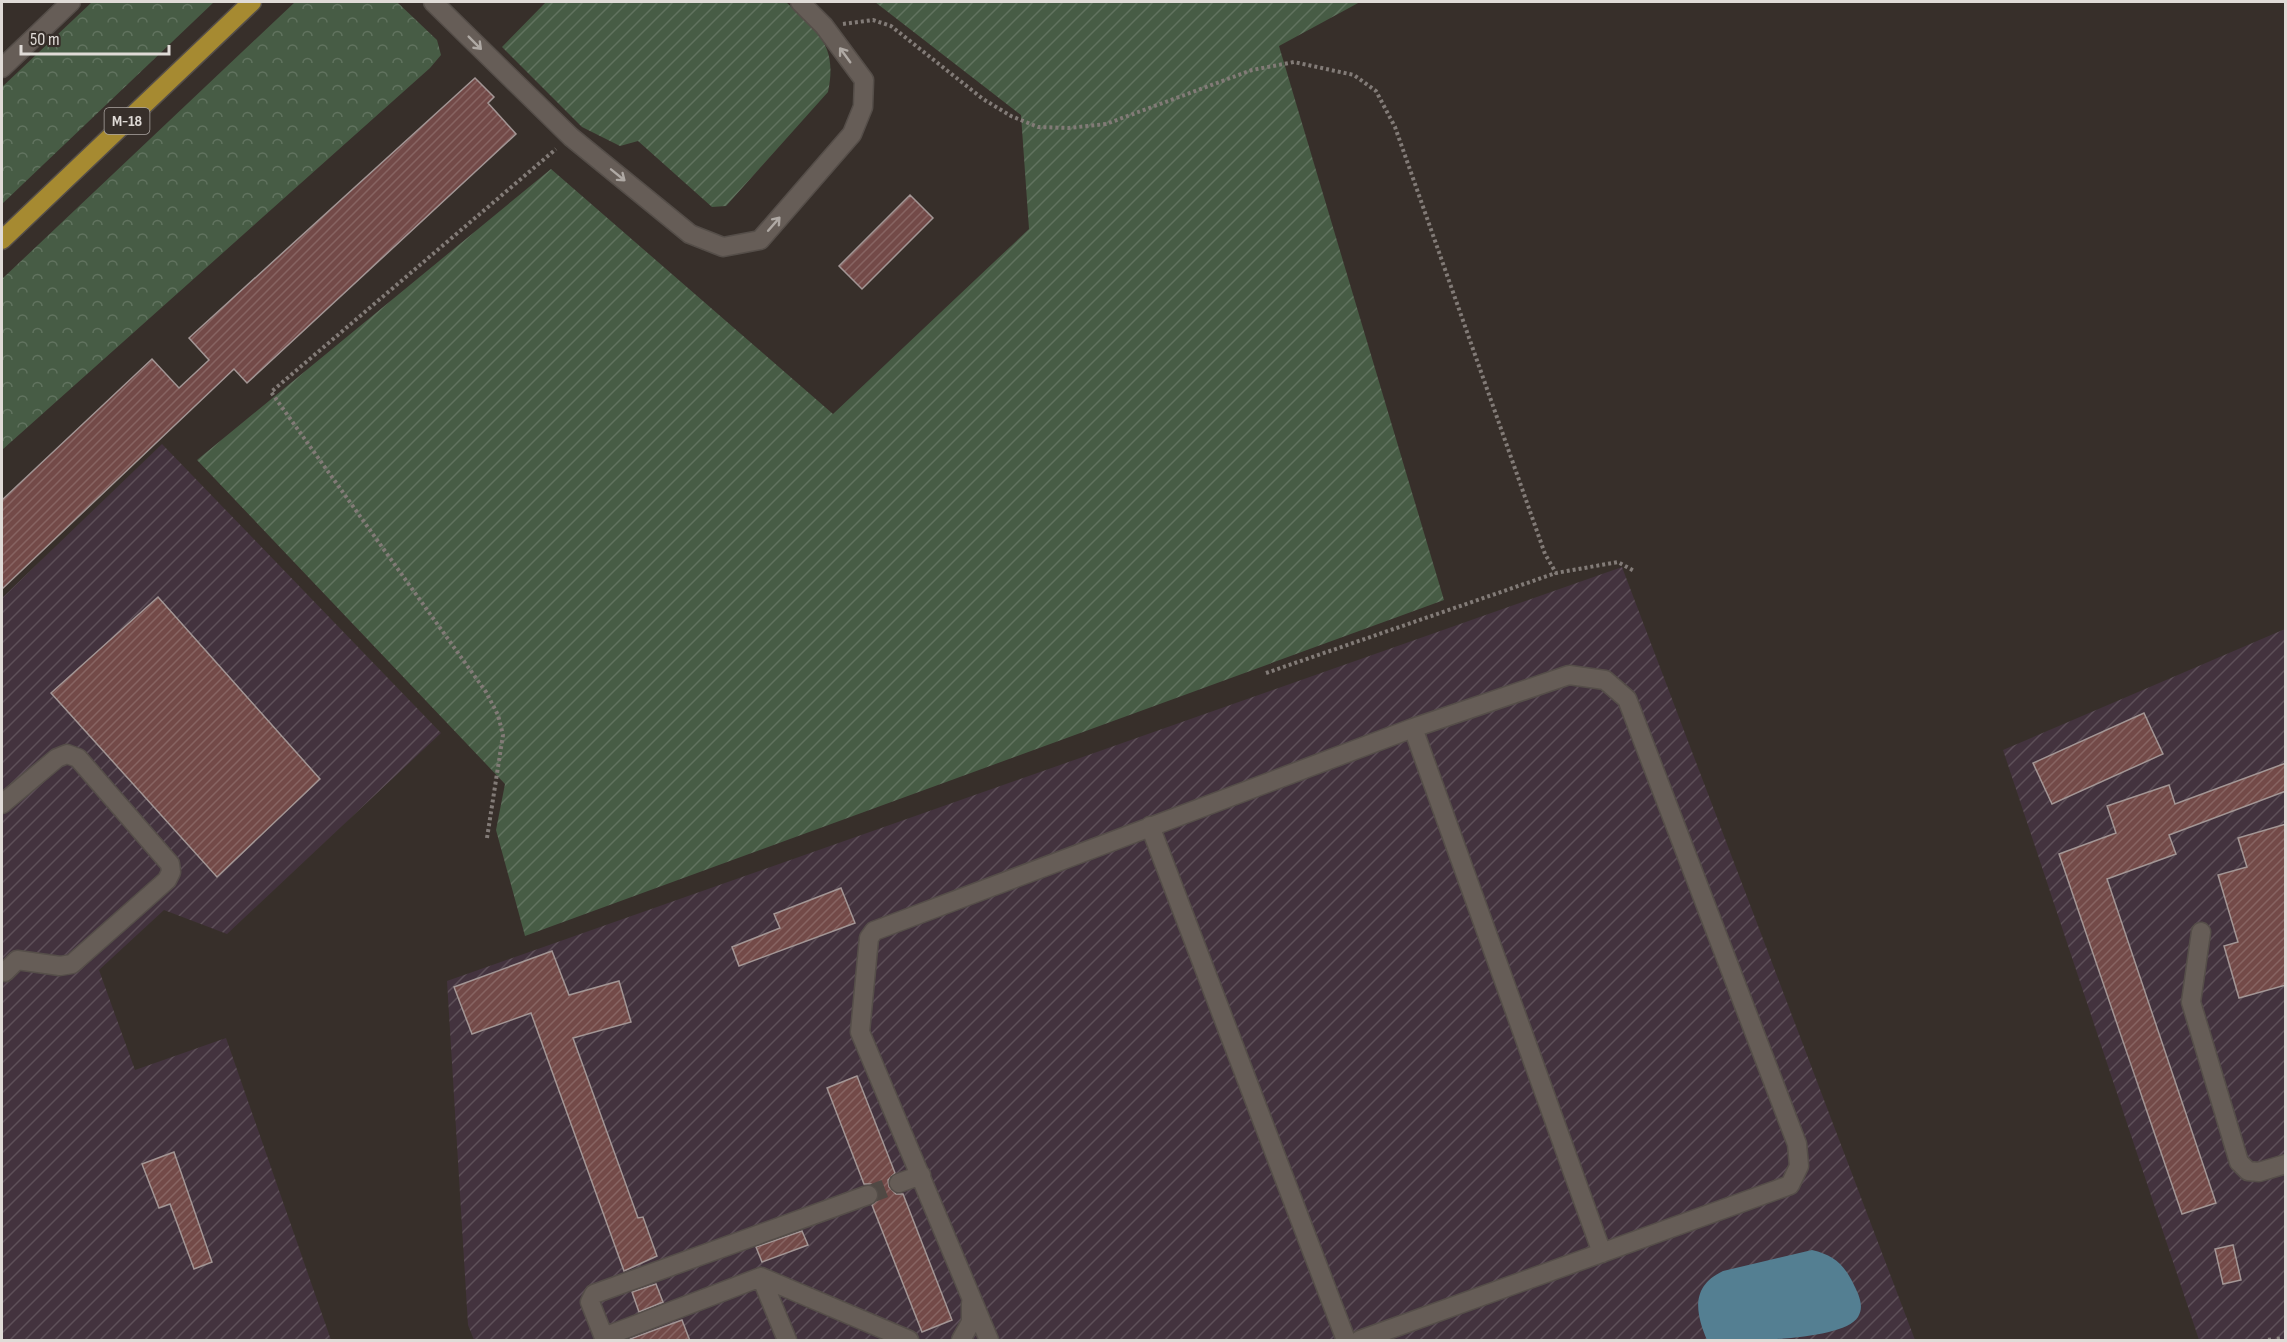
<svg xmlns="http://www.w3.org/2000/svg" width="2287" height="1342" viewBox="0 0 2287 1342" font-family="'Sofia Sans Condensed',sans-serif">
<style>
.industrial{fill:url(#industrial-furrows)}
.forest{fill:url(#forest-crowns)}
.garden{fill:url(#garden-furrows)}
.water{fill:#547f92}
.building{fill:url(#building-hatch);stroke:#a39695;stroke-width:1.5}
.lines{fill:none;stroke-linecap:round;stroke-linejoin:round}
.minor-tunnel{stroke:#504944;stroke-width:18;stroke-dasharray:18 9;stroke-linecap:butt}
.minor-casing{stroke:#554e49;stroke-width:21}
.highway-casing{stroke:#554e49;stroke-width:21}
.path{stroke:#827b77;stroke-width:4;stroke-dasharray:3 3;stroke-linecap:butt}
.minor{stroke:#665d57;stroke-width:18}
.highway{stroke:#a68a31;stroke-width:18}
.rail{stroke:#8c8581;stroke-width:4.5;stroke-dasharray:3 6;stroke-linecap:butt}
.oneway{stroke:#afa9a4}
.labels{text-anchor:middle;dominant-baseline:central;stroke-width:4.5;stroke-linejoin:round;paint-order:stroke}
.shield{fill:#372f2a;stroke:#ada7a3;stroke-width:1.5}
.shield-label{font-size:16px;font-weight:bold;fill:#e0dbd7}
</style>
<defs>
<pattern id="industrial-furrows" width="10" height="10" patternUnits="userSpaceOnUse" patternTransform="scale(1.5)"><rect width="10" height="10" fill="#43333e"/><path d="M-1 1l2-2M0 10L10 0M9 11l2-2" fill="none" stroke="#5e5059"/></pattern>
<pattern id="forest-crowns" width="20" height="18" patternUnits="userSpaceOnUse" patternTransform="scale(1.5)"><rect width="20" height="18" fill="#475c45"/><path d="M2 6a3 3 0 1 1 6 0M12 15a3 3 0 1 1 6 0" fill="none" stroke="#61735f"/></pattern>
<pattern id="garden-furrows" width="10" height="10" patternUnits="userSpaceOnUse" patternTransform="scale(1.5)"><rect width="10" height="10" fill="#475c45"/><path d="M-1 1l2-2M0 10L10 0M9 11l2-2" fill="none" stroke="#61735f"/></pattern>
<pattern id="building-hatch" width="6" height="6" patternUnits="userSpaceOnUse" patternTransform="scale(1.5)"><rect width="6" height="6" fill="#734a48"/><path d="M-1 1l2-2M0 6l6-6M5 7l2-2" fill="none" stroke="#876462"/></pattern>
</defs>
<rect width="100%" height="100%" fill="#372f2a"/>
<!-- industrial -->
<path class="industrial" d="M 162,444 L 441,733 L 227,934 L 164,910 L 99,970 L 135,1070 L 226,1038 L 331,1340 L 2,1340 L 2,598 Z
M 1622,567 L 1915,1340 L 474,1340 L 468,1325 L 447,981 Z
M 2285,629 L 2285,1340 L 2199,1340 L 2003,750 Z"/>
<!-- forest -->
<path class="forest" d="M 92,2 L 214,2 L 2,204 L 2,87 Z
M 295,2 L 397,2 L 437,40 L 441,55 L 430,68 L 2,450 L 2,279 Z"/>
<!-- garden -->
<path class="garden" d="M 546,2 L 786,2 C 817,32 838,44 828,92 L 726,206 L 712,207 L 638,141 L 620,146 L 582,127 L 502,47 Z
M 875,2 L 1360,2 L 1279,46 L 1444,600 L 525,936 L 496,830 L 505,784 L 197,460 L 551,169 L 833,414 L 1029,229 L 1021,115 Z"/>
<!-- water -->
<path class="water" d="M 1812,1250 C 1833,1255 1843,1263 1853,1283 C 1858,1293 1865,1306 1858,1317 C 1842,1342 1736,1341 1707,1340 C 1695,1312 1691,1286 1723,1271 Z"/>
<!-- building -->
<path class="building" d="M 475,78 L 494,97 L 488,103 L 516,134 L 247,383 L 234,369 L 2,589 L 2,500 L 152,359 L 179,388 L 209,360 L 189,338 Z
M 910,195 L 933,218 L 862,289 L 839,266 Z
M 158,597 L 320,779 L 217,877 L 51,693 Z
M 2144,713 L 2163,754 L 2052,804 L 2033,763 Z
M 2286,763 L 2286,791 L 2169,835 L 2176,854 L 2107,879 L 2216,1203 L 2182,1214 L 2059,854 L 2116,833 L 2107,806 L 2169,785 L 2175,804 Z
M 2286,824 L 2286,985 L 2239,998 L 2224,946 L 2238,942 L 2218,875 L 2247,867 L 2238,838 Z
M 841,888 L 855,923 L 739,966 L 732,947 L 780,928 L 774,914 Z
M 552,951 L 569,995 L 619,981 L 631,1022 L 573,1038 L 638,1218 L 643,1217 L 657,1256 L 624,1271 L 531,1013 L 472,1034 L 454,987 Z
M 857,1076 L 895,1173 L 888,1180 L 889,1187 L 896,1194 L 903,1194 L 952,1320 L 922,1332 L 872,1205 L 879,1198 L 878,1191 L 871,1184 L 864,1184 L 827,1088 Z
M 174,1152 L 212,1262 L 194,1269 L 170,1204 L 159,1208 L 142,1164 Z
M 802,1231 L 808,1245 L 762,1262 L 756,1247 Z
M 2233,1245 L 2241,1280 L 2223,1284 L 2215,1249 Z
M 656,1284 L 663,1302 L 639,1312 L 632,1292 Z
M 682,1320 L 690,1341 L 630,1341 L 630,1339 Z"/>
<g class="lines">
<!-- minor-tunnel -->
<path class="minor-tunnel" d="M 868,1195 L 899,1183"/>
<!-- minor casing -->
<g class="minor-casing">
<path id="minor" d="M 433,2 L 571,137 L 690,234 L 723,247 L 760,240 L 852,134 L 863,107 L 864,80 L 824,26 L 800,2
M 2,68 L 71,2
M 1413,728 L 1602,1253
M 2,804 L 57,758 L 67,754 L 78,758 L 170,864 L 171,872 L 167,880 L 72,964 L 60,966 L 17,960 L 5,972
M 1150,826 L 1346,1340
M 2201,932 L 2191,1002 L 2239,1162 L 2248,1171 L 2259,1172 L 2286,1164
M 899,1183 L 921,1175
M 761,1277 L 787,1340
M 604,1337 L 761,1277 L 909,1340
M 605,1340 L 590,1302 L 594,1294 L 868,1195
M 961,1340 L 971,1322 L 971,1303
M 989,1340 L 860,1032 L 869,938 L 874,931 L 1413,728 L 1569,675 L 1605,680 L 1627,699 L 1797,1144 L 1799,1166 L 1790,1185 L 1360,1340"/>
</g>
<!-- highway casing -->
<g class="highway-casing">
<path id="highway" d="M 2,240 L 252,2"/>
</g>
<!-- path -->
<path class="path" d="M 843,24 L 873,20 L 891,26 L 983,99 L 1011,116 L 1038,127 L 1069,128 L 1106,124 L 1252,70 L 1294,62 L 1354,75 L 1376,91 L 1395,127 L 1545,554 L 1556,573 L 1618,562 L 1634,571
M 1266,673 L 1556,573
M 487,838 L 503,735 L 498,715 L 486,692 L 271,392 L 556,149"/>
<!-- minor -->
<use href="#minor" class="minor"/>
<!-- highway -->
<use href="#highway" class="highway"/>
<!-- rail -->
<path class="rail" d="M 2268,1340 L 2286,1338"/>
</g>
<!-- one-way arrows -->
<defs><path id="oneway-shaft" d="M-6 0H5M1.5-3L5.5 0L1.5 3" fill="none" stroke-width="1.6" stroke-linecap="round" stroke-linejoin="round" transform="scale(1.5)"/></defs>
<g class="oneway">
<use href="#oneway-shaft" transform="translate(475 43) rotate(45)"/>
<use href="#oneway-shaft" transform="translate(845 55) rotate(-126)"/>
<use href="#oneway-shaft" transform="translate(618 175) rotate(39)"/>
<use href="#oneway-shaft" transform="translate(774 224) rotate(-49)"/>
</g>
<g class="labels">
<!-- shield labels -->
<rect class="shield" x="104.5" y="108" width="45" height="26" rx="4.5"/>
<g class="shield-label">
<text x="127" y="121">М-18</text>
</g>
</g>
<!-- border -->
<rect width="2287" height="1342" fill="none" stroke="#e0dbd7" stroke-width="6"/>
<!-- scale -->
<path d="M21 45v9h148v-9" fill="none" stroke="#e0dbd7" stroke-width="3"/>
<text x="30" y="45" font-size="18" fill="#e0dbd7" stroke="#372f2a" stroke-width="4.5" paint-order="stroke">50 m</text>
</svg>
